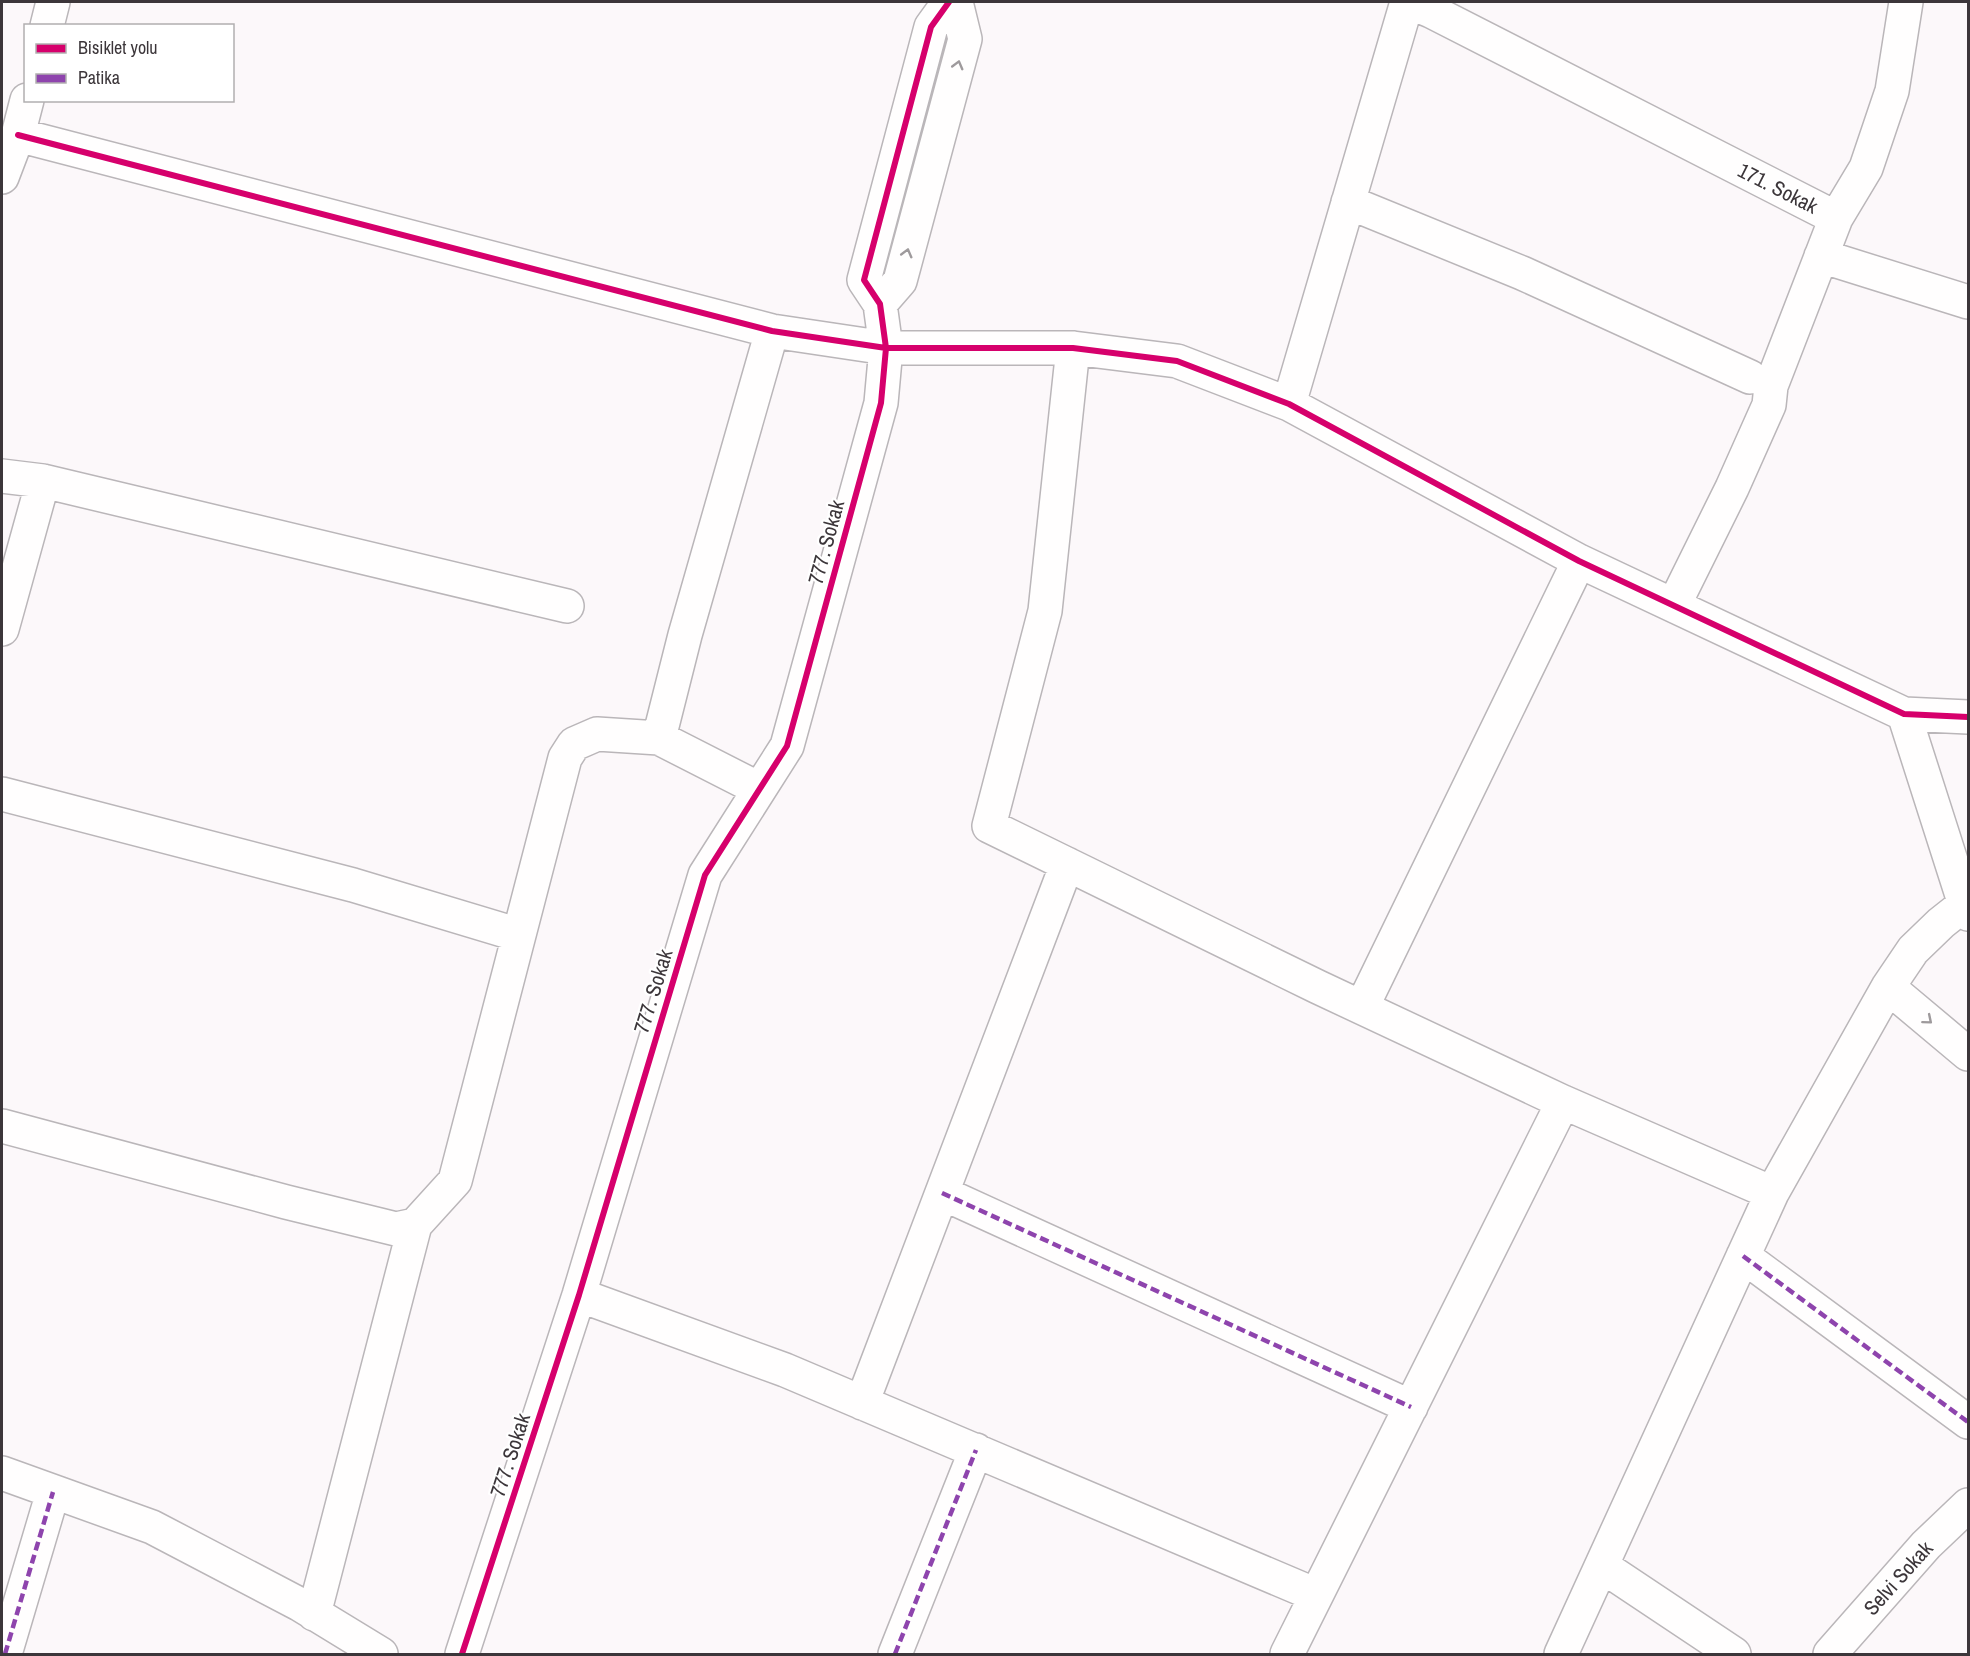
<svg xmlns="http://www.w3.org/2000/svg" width="1970" height="1656" viewBox="0 0 1970 1656" font-family="'Archivo Narrow',sans-serif">
<style>
.lines{fill:none;stroke-linecap:round;stroke-linejoin:round}
.minor-casing{stroke:#bab6b9;stroke-width:36}
.minor{stroke:#fffefe;stroke-width:33}
.quiet{stroke:#8e44ad;stroke-width:4.5;stroke-dasharray:9 4.5;stroke-linecap:butt}
.cycleway-casing{stroke:#fff;stroke-width:10}
.cycleway{stroke:#d6006c;stroke-width:6}
.oneway{stroke:#9e9a9c}
.labels{text-anchor:middle;dominant-baseline:central;stroke-width:4.5;stroke-linejoin:round;paint-order:stroke}
.street-label{font-size:21px;fill:#3c363a;stroke:#fff}
</style>
<rect width="100%" height="100%" fill="#fcf8fa"/>
<g class="lines">
<!-- minor casing -->
<g class="minor-casing">
<path id="minor" d="M 1409,2 L 1431,11 L 1836,218 L 1771,386 L 1769,405 L 1732,488 L 1674,605
M 47,26 L 53,2
M 18,135 L 772,331 L 886,348 L 1073,348 L 1177,361 L 1289,404 L 1579,561 L 1904,714 L 1968,717
M 2,177 L 18,135 L 27,100
M 1348,202 L 1522,273 L 1750,377
M 1836,218 L 1866,168 L 1892,91 L 1906,2
M 1821,256 L 1968,302
M 880,304 L 900,281 L 965,39 L 956,2
M 1073,348 L 1045,611 L 989,826 L 1318,987 L 1563,1102 L 1772,1193
M 1289,404 L 1407,2
M 2,476 L 43,481 L 567,606
M 2,629 L 43,481
M 1904,714 L 1968,914
M 659,738 L 685,635 L 772,331
M 2,794 L 353,885 L 519,935
M 1888,987 L 1968,1054
M 1362,1007 L 1579,561
M 2,1126 L 286,1202 L 396,1229 L 415,1225 L 455,1181 L 565,758 L 574,744 L 597,734 L 659,738 L 759,789
M 942,1193 L 1411,1407
M 1743,1256 L 1968,1422
M 579,1295 L 785,1370 L 1316,1595
M 862,1403 L 1067,864
M 2,1473 L 152,1527 L 299,1604 L 381,1654
M 1602,1566 L 1734,1654
M 314,1614 L 415,1225
M 5,1654 L 53,1492
M 462,1654 L 579,1295 L 705,875 L 787,746 L 881,403 L 886,348 L 880,304 L 864,280 L 931,27 L 949,2
M 895,1654 L 976,1450
M 1287,1654 L 1563,1102
M 1561,1654 L 1772,1193 L 1888,987 L 1913,950 L 1941,923 L 1965,904
M 1830,1654 L 1926,1545 L 1968,1505"/>
</g>
<!-- minor -->
<use href="#minor" class="minor"/>
<!-- quiet -->
<path class="quiet" d="M 942,1193 L 1411,1407
M 1743,1256 L 1968,1422
M 5,1654 L 53,1492
M 895,1654 L 976,1450"/>
<!-- cycleway casing -->
<g class="cycleway-casing">
<path id="cycleway" d="M 18,135 L 772,331 L 886,348 L 1073,348 L 1177,361 L 1289,404 L 1579,561 L 1904,714 L 1968,717
M 462,1654 L 579,1295 L 705,875 L 787,746 L 881,403 L 886,348 L 880,304 L 864,280 L 931,27 L 949,2"/>
</g>
<!-- cycleway -->
<use href="#cycleway" class="cycleway"/>
</g>
<!-- one-way arrows -->
<defs><path id="oneway-chevron" d="M-2-3.5L2.5 0L-2 3.5" fill="none" stroke-width="1.6" stroke-linecap="round" stroke-linejoin="round" transform="scale(1.5)"/></defs>
<g class="oneway">
<use href="#oneway-chevron" transform="translate(958 65) rotate(-75)"/>
<use href="#oneway-chevron" transform="translate(907 253) rotate(-75)"/>
<use href="#oneway-chevron" transform="translate(1928 1020) rotate(40)"/>
</g>
<g class="labels">
<!-- street labels -->
<g class="street-label">
<text transform="translate(1778 188) rotate(27)">171. Sokak</text>
<text transform="translate(826 542) rotate(-75)">777. Sokak</text>
<text transform="translate(653 991) rotate(-73)">777. Sokak</text>
<text transform="translate(510 1455) rotate(-72)">777. Sokak</text>
<text transform="translate(1898 1578) rotate(-48)">Selvi Sokak</text>
</g>
</g>
<!-- border -->
<rect width="1970" height="1656" fill="none" stroke="#3c363a" stroke-width="6"/>
<!-- legend -->
<rect x="24" y="24" width="210" height="78" fill="#ffffff" stroke="#b1afb0" stroke-width="1.5"/>
<rect x="36" y="44" width="30" height="9" fill="#d6006c" stroke="#b1afb0" stroke-width="1.5"/>
<text x="78" y="54" font-size="18" fill="#3c363a">Bisiklet yolu</text>
<rect x="36" y="74" width="30" height="9" fill="#8e44ad" stroke="#b1afb0" stroke-width="1.5"/>
<text x="78" y="84" font-size="18" fill="#3c363a">Patika</text>
</svg>
